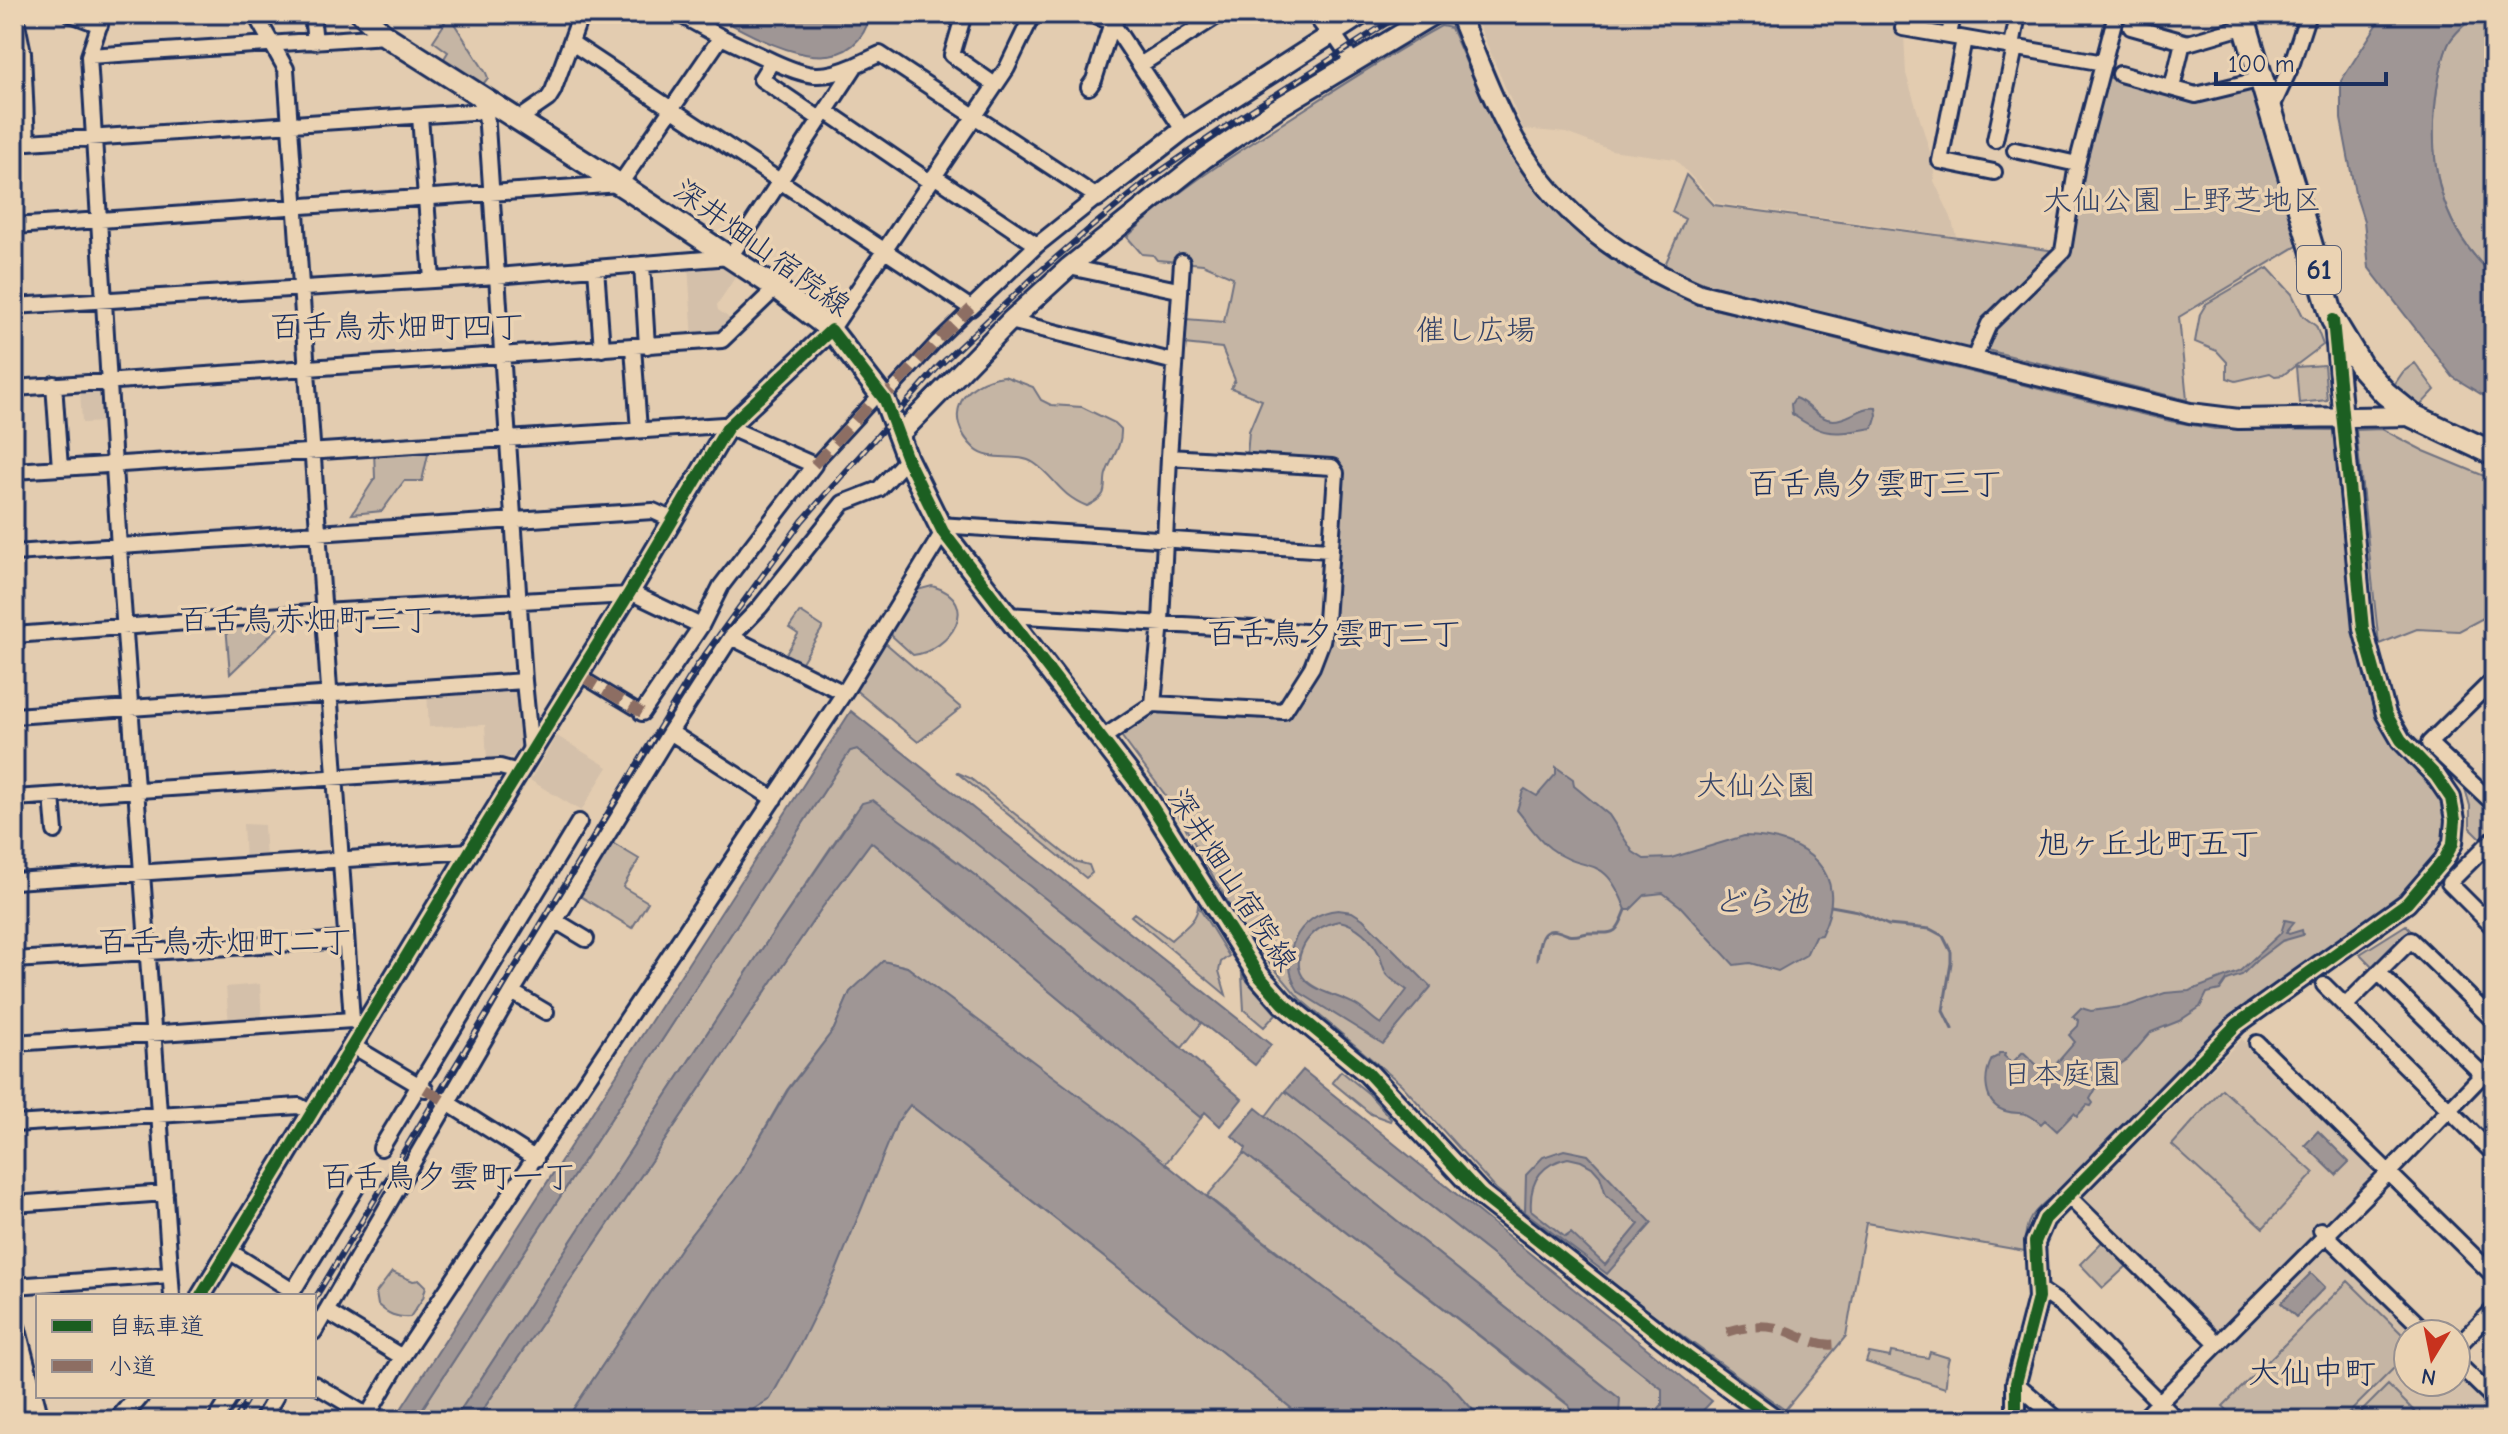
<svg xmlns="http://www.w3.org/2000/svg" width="2508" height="1434" viewBox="0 0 2508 1434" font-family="'Comic Neue','Klee One',sans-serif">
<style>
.built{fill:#d4c0aa}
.green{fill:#c5b5a4;stroke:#707281;stroke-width:2}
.water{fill:#9f9695;stroke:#6a6d7f;stroke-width:2;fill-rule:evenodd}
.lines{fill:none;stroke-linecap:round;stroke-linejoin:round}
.stream{stroke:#6a6d7f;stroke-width:3}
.pedestrian-casing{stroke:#1b2f5e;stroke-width:16}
.minor-casing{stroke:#1b2f5e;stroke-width:20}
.tertiary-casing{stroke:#1b2f5e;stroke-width:24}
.secondary-casing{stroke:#1b2f5e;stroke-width:26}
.primary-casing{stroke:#1b2f5e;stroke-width:28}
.trunk-casing{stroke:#1b2f5e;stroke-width:28}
.pedestrian{stroke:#ebd3b3;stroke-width:10}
.minor{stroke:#ebd3b3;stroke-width:14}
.tertiary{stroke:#ebd3b3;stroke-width:18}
.secondary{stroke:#ebd3b3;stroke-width:20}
.primary{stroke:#ebd3b3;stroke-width:22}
.trunk{stroke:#ebd3b3;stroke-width:22}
.rail-casing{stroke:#1b2f5e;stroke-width:6}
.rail{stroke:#ebd3b3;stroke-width:3;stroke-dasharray:9;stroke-linecap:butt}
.quiet{stroke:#8d6e63;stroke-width:10;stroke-dasharray:20 10;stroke-linecap:butt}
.cycleway-casing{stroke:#ebd3b3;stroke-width:17}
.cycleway{stroke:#1b5e20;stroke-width:12}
.labels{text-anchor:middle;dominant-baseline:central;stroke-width:7;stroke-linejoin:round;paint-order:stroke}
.shield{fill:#ebd3b3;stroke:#596078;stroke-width:2}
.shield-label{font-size:28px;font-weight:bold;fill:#1b2f5e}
.park-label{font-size:30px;fill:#344368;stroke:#ebd3b3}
.street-label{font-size:30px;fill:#1b2f5e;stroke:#ebd3b3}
.neighbourhood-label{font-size:32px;fill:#1b2f5e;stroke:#ebd3b3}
.water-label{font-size:32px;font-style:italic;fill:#354469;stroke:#ebd3b3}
</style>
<rect width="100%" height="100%" fill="#e3ccb0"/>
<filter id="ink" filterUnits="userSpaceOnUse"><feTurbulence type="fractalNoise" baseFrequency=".0125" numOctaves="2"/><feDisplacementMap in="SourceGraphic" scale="16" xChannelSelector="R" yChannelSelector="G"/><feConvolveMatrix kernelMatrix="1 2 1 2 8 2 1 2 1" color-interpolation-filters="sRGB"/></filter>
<g filter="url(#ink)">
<!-- built -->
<path class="built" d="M 1474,14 L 1903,14 L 1906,74 L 1934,165 L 1934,181 L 1951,217 L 1956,236 L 1716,203 L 1675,159 L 1611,150 L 1566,133 L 1523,129 Z
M 724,263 L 738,273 L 717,305 L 718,310 L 735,322 L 717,338 L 693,339 L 688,265 Z
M 105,386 L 107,422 L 82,423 L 80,388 Z
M 517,686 L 521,743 L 513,757 L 487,761 L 485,725 L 429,727 L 427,692 Z
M 557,736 L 608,767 L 581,811 L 530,780 Z
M 243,824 L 264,825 L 266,860 L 245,861 Z
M 260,984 L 262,1022 L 229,1024 L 226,987 Z
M 2242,1039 L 2371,1167 L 2372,1176 L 2219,1336 L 2084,1203 L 2085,1196 Z
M 2325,1242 L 2421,1334 L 2408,1334 L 2408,1369 L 2404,1374 L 2408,1371 L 2408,1382 L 2456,1382 L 2456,1368 L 2494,1406 L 2494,1415 L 2489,1420 L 2432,1420 L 2422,1410 L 2430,1420 L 2185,1420 L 2169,1404 L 2172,1396 Z"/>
<!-- green -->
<path class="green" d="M 436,14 L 448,14 L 486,73 L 488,78 L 479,89 L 440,65 L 448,52 L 433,41 L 445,23 Z
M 2476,14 L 2494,14 L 2494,276 C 2438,226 2427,160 2437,89 C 2440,74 2442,55 2450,41 C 2456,31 2468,22 2476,14 Z
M 1441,26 L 1451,28 C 1469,67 1484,108 1505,145 C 1553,226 1628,282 1718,310 L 2170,421 L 2215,429 L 2336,430 L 2362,658 L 2424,774 L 2446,802 L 2449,843 L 2405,902 L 2233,1021 L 2056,1193 C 2034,1211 2023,1219 2025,1251 L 1866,1223 L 1846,1336 L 1785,1410 L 1644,1308 L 1496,1189 L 1401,1084 L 1300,999 L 1247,936 L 1172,804 L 1119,733 L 1153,710 L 1289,716 L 1292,712 L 1327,647 L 1336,586 L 1334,550 L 1338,464 L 1247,456 L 1249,431 L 1262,400 L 1231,388 L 1235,380 L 1222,348 L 1184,344 L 1186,319 L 1224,322 L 1233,277 L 1203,264 L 1157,260 L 1153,255 L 1142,254 L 1127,237 C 1172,194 1227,159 1280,125 C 1333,91 1386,56 1441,26 Z
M 2107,77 L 2198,101 L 2253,88 L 2302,243 L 2179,317 L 2187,400 L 1983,349 L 1998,325 L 2062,266 L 2069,252 L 2085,169 Z
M 1686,175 L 1714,205 L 2056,251 L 1983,323 L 1969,351 L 1706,284 L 1664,267 L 1685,219 L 1672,212 Z
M 2268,268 L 2292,294 L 2303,316 L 2316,326 L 2323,345 L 2283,375 L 2275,376 L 2270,373 L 2236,381 L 2227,378 L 2227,362 L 2217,351 L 2195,342 L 2200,314 L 2206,304 Z
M 2415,363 L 2435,390 L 2420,406 L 2394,385 L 2403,372 Z
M 2324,365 L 2327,400 L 2299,403 L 2296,367 Z
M 1004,376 L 1033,387 L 1041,400 L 1051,405 L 1082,407 L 1115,423 L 1121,429 C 1122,448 1111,458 1106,474 C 1104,480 1106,488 1103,494 C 1099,501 1093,503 1087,506 C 1058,494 1055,477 1034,463 C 1017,452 990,463 975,449 C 940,416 963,381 1004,376 Z
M 2382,429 L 2424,451 L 2494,480 L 2494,622 L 2487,616 L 2459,631 L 2417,629 L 2379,644 L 2356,430 Z
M 429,450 L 422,481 L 404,481 L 382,511 L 352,514 L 375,478 L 374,451 Z
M 932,586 C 984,601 950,651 913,655 L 892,636 L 891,631 L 917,590 Z
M 800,612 L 823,627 L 799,667 L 783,659 L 798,634 L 789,628 Z
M 285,621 L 230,674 L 226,625 Z
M 882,640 L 961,708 L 918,742 L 853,688 Z
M 857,749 L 1202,1022 L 1182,1048 L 976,876 L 922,835 L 854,813 L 762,949 L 454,1420 L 415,1420 L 850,751 Z
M 956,772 L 970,778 L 1074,861 L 1089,865 L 1092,873 L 1086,878 Z
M 2464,785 L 2494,815 L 2494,826 L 2481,838 L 2470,827 L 2470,806 Z
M 609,841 L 639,859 L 623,887 L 648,902 L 632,928 L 577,894 Z
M 871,842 L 1201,1118 L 1165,1164 L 907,967 L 883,961 L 850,992 L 834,1029 L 787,1090 L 740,1172 L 682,1246 L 566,1420 L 476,1420 L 821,909 Z
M 1198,906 L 1229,956 L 1221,962 L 1219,971 L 1226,995 L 1131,916 L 1134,913 L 1171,940 C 1181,930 1197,922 1198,906 Z
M 2406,925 L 2412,931 L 2374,968 L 2360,954 Z
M 1242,975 L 1276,1014 L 1264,1027 L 1244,1010 Z
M 1341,1071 L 1369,1094 L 1391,1119 L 1390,1121 L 1371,1114 L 1332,1082 Z
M 2222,1089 L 2314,1173 L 2263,1228 L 2172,1145 Z
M 1285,1091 L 1662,1389 L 1662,1405 L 1649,1420 L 1615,1420 L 1619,1415 L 1619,1398 L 1266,1116 Z
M 910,1105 L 1119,1269 L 1306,1420 L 736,1420 L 874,1175 L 897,1122 Z
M 1244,1153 L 1569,1406 L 1574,1420 L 1482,1420 L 1446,1380 L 1410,1355 L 1207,1196 Z
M 2104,1240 L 2128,1265 L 2103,1288 L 2080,1264 Z
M 392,1272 L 413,1281 L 420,1280 L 426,1286 L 423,1298 L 410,1317 C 396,1318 388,1314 378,1305 L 376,1293 Z
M 2348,1281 L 2408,1340 L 2408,1354 L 2342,1420 L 2237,1420 L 2223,1406 Z
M 1891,1352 L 1928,1358 L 1930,1352 L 1949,1358 C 1945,1369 1948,1378 1945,1388 L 1866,1362 L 1869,1353 L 1890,1357 Z
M 2388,1385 L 2423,1420 L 2353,1420 Z"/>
<!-- water -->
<path class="water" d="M 712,14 L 871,14 C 849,94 757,38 712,14 Z
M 2384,14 L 2476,14 C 2468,22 2456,31 2450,41 C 2442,55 2440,74 2437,89 C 2427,160 2438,226 2494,276 L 2494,402 L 2453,377 L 2369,268 L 2364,221 L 2355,193 L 2341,119 L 2341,81 Z
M 1795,398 C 1809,403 1818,420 1833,420 C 1849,420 1860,406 1876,408 L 1877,415 L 1873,428 C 1834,434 1826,438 1792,414 L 1791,404 Z
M 851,711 L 1271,1045 L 1255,1065 L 857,749 L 850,751 L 415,1420 L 394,1420 Z
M 1556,767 L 1573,779 L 1574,786 L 1609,815 L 1633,852 L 1644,859 L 1671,858 L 1744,836 C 1805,836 1853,873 1821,935 L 1815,936 L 1806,955 L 1778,971 L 1750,963 L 1734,965 L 1680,906 L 1663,893 L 1645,895 L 1630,910 L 1626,910 C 1603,849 1588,877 1550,848 C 1537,838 1527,822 1517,810 L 1523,791 L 1525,789 L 1537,796 L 1556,774 Z
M 873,800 L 976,876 L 1242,1099 L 1220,1126 L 1205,1112 L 1201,1118 L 871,842 L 821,909 L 476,1420 L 454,1420 L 762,949 L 862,803 Z
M 1338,910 L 1352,912 L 1363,919 L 1431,987 L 1383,1044 L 1299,992 C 1276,958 1298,913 1338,910 ZM 1339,921 C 1356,924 1372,939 1379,954 C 1382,961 1383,968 1386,973 C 1391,981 1400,984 1407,990 L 1381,1024 C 1372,1019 1365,1010 1356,1005 C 1334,992 1282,988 1304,945 C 1312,931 1324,924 1339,921 Z
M 2285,920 L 2294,922 L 2286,932 L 2289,934 L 2302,930 L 2303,935 L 2282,941 L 2257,960 L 2242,975 L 2227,980 L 2220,990 L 2207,993 L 2200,1007 L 2179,1021 L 2151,1032 L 2128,1059 L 2103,1076 L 2090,1099 L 2093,1103 L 2091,1106 L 2087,1105 L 2077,1116 L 2074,1113 L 2057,1131 L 2045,1120 L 2041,1124 C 2023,1108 2022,1116 2005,1111 C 1983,1104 1983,1076 1992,1059 L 1998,1056 L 1999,1053 L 2005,1053 L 2004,1056 L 2012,1063 L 2023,1052 L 2039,1067 L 2042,1065 L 2050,1071 L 2075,1042 L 2069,1035 L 2078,1026 L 2079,1021 L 2073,1016 L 2081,1008 L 2091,1011 L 2127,1006 L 2165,993 L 2189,991 L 2239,972 L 2281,933 Z
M 883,961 L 907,967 L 1110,1119 L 1257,1237 L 1446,1380 L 1482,1420 L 1306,1420 L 1119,1269 L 910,1105 L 897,1122 L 836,1271 L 799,1347 L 770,1399 L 736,1420 L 566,1420 L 682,1246 L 740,1172 L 788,1090 L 834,1029 L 850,992 Z
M 1303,1070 L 1712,1401 L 1694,1420 L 1649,1420 L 1662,1405 L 1662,1389 L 1285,1091 Z
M 1256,1108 L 1620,1399 L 1619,1415 L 1615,1420 L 1574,1420 L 1569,1405 L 1244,1153 L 1246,1148 L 1232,1136 Z
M 2318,1131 L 2349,1162 L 2336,1175 L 2305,1145 Z
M 1564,1150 L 1588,1155 L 1652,1223 L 1607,1274 L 1525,1212 L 1526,1175 L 1543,1157 ZM 1568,1158 L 1581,1161 L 1592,1167 L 1600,1176 L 1606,1195 L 1639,1224 L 1605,1265 L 1571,1233 L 1565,1237 L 1531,1210 C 1529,1182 1540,1164 1568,1158 Z
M 2311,1273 L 2325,1287 L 2296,1317 L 2281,1303 Z"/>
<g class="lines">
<!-- stream -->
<path class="stream" d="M 1831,906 L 1858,911 L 1888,925 L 1930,929 L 1943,936 L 1951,952 L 1951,963 L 1943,1011 L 1952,1029
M 1537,959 C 1538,952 1539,939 1544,934 C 1551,927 1561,932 1568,935 C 1575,937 1581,934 1588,933 C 1613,932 1615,939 1626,910"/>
<!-- pedestrian casing -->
<g class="pedestrian-casing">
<path id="pedestrian" d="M 814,465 L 881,392 L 891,391 L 937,341 L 971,308
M 579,675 L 642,713"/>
</g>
<!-- minor casing -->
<g class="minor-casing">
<path id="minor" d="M 15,14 L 23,53 L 27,142
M 71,14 L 100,25
M 103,14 L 89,56 L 119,548 L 172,1296
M 255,14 L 286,69 L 352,1020 L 365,1027
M 312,14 L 315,42
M 679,14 L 721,37
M 964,14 L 952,55 L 995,85
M 1090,14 L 1112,22 L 1114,26
M 1117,14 L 1114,26 L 1183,130
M 1314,14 L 1330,35
M 2131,27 L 2188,43 L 2246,26
M 1903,28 L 2104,63
M 1333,33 L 1354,64
M 1949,36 L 1953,14
M 1964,39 L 1940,161 L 1994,172
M 2012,47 L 2018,14
M 89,56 L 386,36
M 772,61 C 805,76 820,81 854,66
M 1140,65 L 1220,14
M 2120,74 L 2196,95 L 2262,79
M 1089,87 L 1094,80 L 1112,22
M 2172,88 L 2183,42
M 2271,109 L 2291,66 L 2308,14
M 486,111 L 524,681 L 531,752
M 826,111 L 930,182
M 420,116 L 432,280
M 519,119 L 548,99 L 553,91 L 581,14
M 1995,140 L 2015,48
M 14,143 L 486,111 L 490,106
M 2015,150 L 2077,164
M 934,176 L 1037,245
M 14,226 L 620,184 L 721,37 L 772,61 L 761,79 L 820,119
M 642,264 L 647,346
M 1069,267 L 1178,290
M 596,268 L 602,349
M 14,306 L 497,276 L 730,257 L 856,65 L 880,54 L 1097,197 L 1037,245 L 971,308 C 838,220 705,131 572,43
M 1010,321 L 1175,362
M 831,330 L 1007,68 L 1033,14
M 633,347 L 639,430
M 1973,361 L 1989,324 L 2063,251 L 2077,164 L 2116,14
M 54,384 L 60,468
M 14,388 L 722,340 L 776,288
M 14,471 L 723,425 L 814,465 L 721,586 L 701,626 L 642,713
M 939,525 L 1329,550
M 14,553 L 653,511 L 673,520
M 630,592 L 701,626
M 1005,615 L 1323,633
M 14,635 L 323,612 L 628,595
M 731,637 L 844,693
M 2494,679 L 2429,743 L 2494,804
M 1153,704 L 1161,622 L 1169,457
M 14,716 L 524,681
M 670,732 L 774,799
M 1101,739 L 1153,704 L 1284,711 L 1312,667 L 1322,641 L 1326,621 L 1336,473 L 1332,467 L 1169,457 L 1182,262
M 52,796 L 55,831
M 14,798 L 500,767 L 519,772
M 2494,838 L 2449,883 L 2494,928
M 14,881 L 470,851
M 556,921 L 586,939
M 14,960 L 346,940
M 2379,973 L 2483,1075
M 2324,985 L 2494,1154
M 512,992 L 546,1012
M 2345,1006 L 2411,940 L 2494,1021
M 14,1043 L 352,1020
M 2257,1043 L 2494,1276
M 353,1046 L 425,1089
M 443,1100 L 536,1159
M 14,1124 L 299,1106 L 312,1113
M 381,1148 L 579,822
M 2068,1196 L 2218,1344
M 14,1204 L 165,1193
M 2321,1230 L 2428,1334
M 229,1251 L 293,1291
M 14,1286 L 170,1275
M 2037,1288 L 2062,1305 L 2177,1420
M 290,1296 L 360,1181
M 326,1311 L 402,1357
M 314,1332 L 512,992 L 670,732 L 731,637 L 760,607 L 843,503 L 879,489 L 907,459
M 2456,1348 L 2494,1309
M 2456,1362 L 2494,1399
M 2016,1383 L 2058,1420
M 314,1384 L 368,1416
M 216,1420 L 231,1396
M 262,1420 L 276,1396
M 365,1420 L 402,1357 L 846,690 L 943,532
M 2142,1420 L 2388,1173 L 2494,1063
M 2493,1420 L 2494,1419"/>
</g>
<!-- tertiary casing -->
<g class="tertiary-casing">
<path id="tertiary" d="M 1459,14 C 1474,50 1487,87 1505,122 C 1548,208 1614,256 1700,294 L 2190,413 L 2239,419 L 2413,416
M 1097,197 L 1183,130 L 1363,14
M 899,435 L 1010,321 L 1069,267 L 1205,158 L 1276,109 L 1434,14
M 201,1296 L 470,851 L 630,592 L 720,440 L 728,427 L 831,330
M 119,1420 L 139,1396
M 2016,1420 L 2016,1383 L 2038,1298 L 2035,1242 L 2045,1219 L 2237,1024 L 2407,903 L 2444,860 L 2453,843 L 2455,820 L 2451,798 L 2436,776 L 2401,740 L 2386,714 L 2363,629 L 2334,323"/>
</g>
<!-- secondary casing -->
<g class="secondary-casing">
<path id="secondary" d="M 362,14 L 386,36 L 627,189 L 776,288 L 831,330 L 885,400 L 907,459 L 943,532 L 1145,795 L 1259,976 L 1283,1003 L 1368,1073 L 1480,1194 L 1687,1356 L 1775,1420"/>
</g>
<!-- primary casing -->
<g class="primary-casing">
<path id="primary" d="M 2242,14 L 2333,320 L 2361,366 L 2385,393 L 2413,416 L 2494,454"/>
</g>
<!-- trunk casing -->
<g class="trunk-casing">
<path id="trunk" d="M 14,1330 L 37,1420"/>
</g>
<!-- pedestrian -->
<use href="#pedestrian" class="pedestrian"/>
<!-- minor -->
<use href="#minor" class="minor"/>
<!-- tertiary -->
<use href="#tertiary" class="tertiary"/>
<!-- secondary -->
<use href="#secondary" class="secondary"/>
<!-- primary -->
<use href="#primary" class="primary"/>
<!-- trunk -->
<use href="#trunk" class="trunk"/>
<!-- rail casing -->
<g class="rail-casing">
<path id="rail" d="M 314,1300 L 696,667 L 802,521 L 939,366 L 1036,275 L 1089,229 L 1152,177 L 1219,131 L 1401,14
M 235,1420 L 249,1396"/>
</g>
<!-- rail -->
<use href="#rail" class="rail"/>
<!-- quiet -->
<path class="quiet" d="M 814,465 L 881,392 L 891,391 L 937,341 L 971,308
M 579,675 L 642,713
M 425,1089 L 443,1100
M 1727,1332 C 1748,1325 1770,1324 1790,1332 C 1807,1339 1819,1347 1839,1344"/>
<!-- cycleway casing -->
<g class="cycleway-casing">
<path id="cycleway" d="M 201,1296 L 470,851 L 630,592 L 720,440 L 728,427 L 831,330 L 885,400 L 907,459 L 943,532 L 1145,795 L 1259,976 L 1283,1003 L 1368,1073 L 1480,1194 L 1687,1356 L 1775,1420
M 2016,1420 L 2016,1383 L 2038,1298 L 2035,1242 L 2045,1219 L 2237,1024 L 2407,903 L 2444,860 L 2453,843 L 2455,820 L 2451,798 L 2436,776 L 2401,740 L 2386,714 L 2363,629 L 2333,320"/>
</g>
<!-- cycleway -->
<use href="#cycleway" class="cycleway"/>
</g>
</g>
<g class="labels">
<!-- shield labels -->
<rect class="shield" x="2297" y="246" width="44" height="48" rx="6"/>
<g class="shield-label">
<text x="2319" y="270">61</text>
</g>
<!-- park labels -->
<g class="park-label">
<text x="2182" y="200">大仙公園 上野芝地区</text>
<text x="1476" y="330">催し広場</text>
<text x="1756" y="785">大仙公園</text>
<text x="2062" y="1074">日本庭園</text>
</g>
<!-- street labels -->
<g class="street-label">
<text transform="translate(762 248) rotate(36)">深井畑山宿院線</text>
<text transform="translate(1232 880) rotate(57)">深井畑山宿院線</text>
</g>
<!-- neighbourhood labels -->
<g class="neighbourhood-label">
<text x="397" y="326">百舌鳥赤畑町四丁</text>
<text x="1875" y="483">百舌鳥夕雲町三丁</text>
<text x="306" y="619">百舌鳥赤畑町三丁</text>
<text x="1334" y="633">百舌鳥夕雲町二丁</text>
<text x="2149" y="843">旭ヶ丘北町五丁</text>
<text x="225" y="941">百舌鳥赤畑町二丁</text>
<text x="448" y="1176">百舌鳥夕雲町一丁</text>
<text x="2312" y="1372">大仙中町</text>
</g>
<!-- water labels -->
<g class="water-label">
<text x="1760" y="901">どら池</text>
</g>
</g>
<!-- margin -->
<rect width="2508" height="1434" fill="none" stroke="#ebd3b3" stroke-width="48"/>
<rect x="24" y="24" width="2460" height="1386" fill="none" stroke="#1b2f5e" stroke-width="3" filter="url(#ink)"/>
<!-- legend -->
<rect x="36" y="1294" width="280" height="104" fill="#ebd3b3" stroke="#989191" stroke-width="2"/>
<rect x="52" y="1320" width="40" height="12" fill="#1b5e20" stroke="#989191" stroke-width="2"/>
<text x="108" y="1334" font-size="24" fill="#1b2f5e">自転車道</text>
<rect x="52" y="1360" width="40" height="12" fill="#8d6e63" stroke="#989191" stroke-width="2"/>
<text x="108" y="1374" font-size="24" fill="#1b2f5e">小道</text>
<!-- north arrow -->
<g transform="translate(2432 1358) rotate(190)"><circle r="38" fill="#ebd3b3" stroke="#989191" stroke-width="2"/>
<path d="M0-6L14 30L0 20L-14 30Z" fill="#c8321e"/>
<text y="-12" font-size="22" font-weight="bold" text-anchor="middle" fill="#1b2f5e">N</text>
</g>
<!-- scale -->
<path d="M2216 72v12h170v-12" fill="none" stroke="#1b2f5e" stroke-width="4"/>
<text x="2228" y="72" font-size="24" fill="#1b2f5e" stroke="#ebd3b3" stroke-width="6" paint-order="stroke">100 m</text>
</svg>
